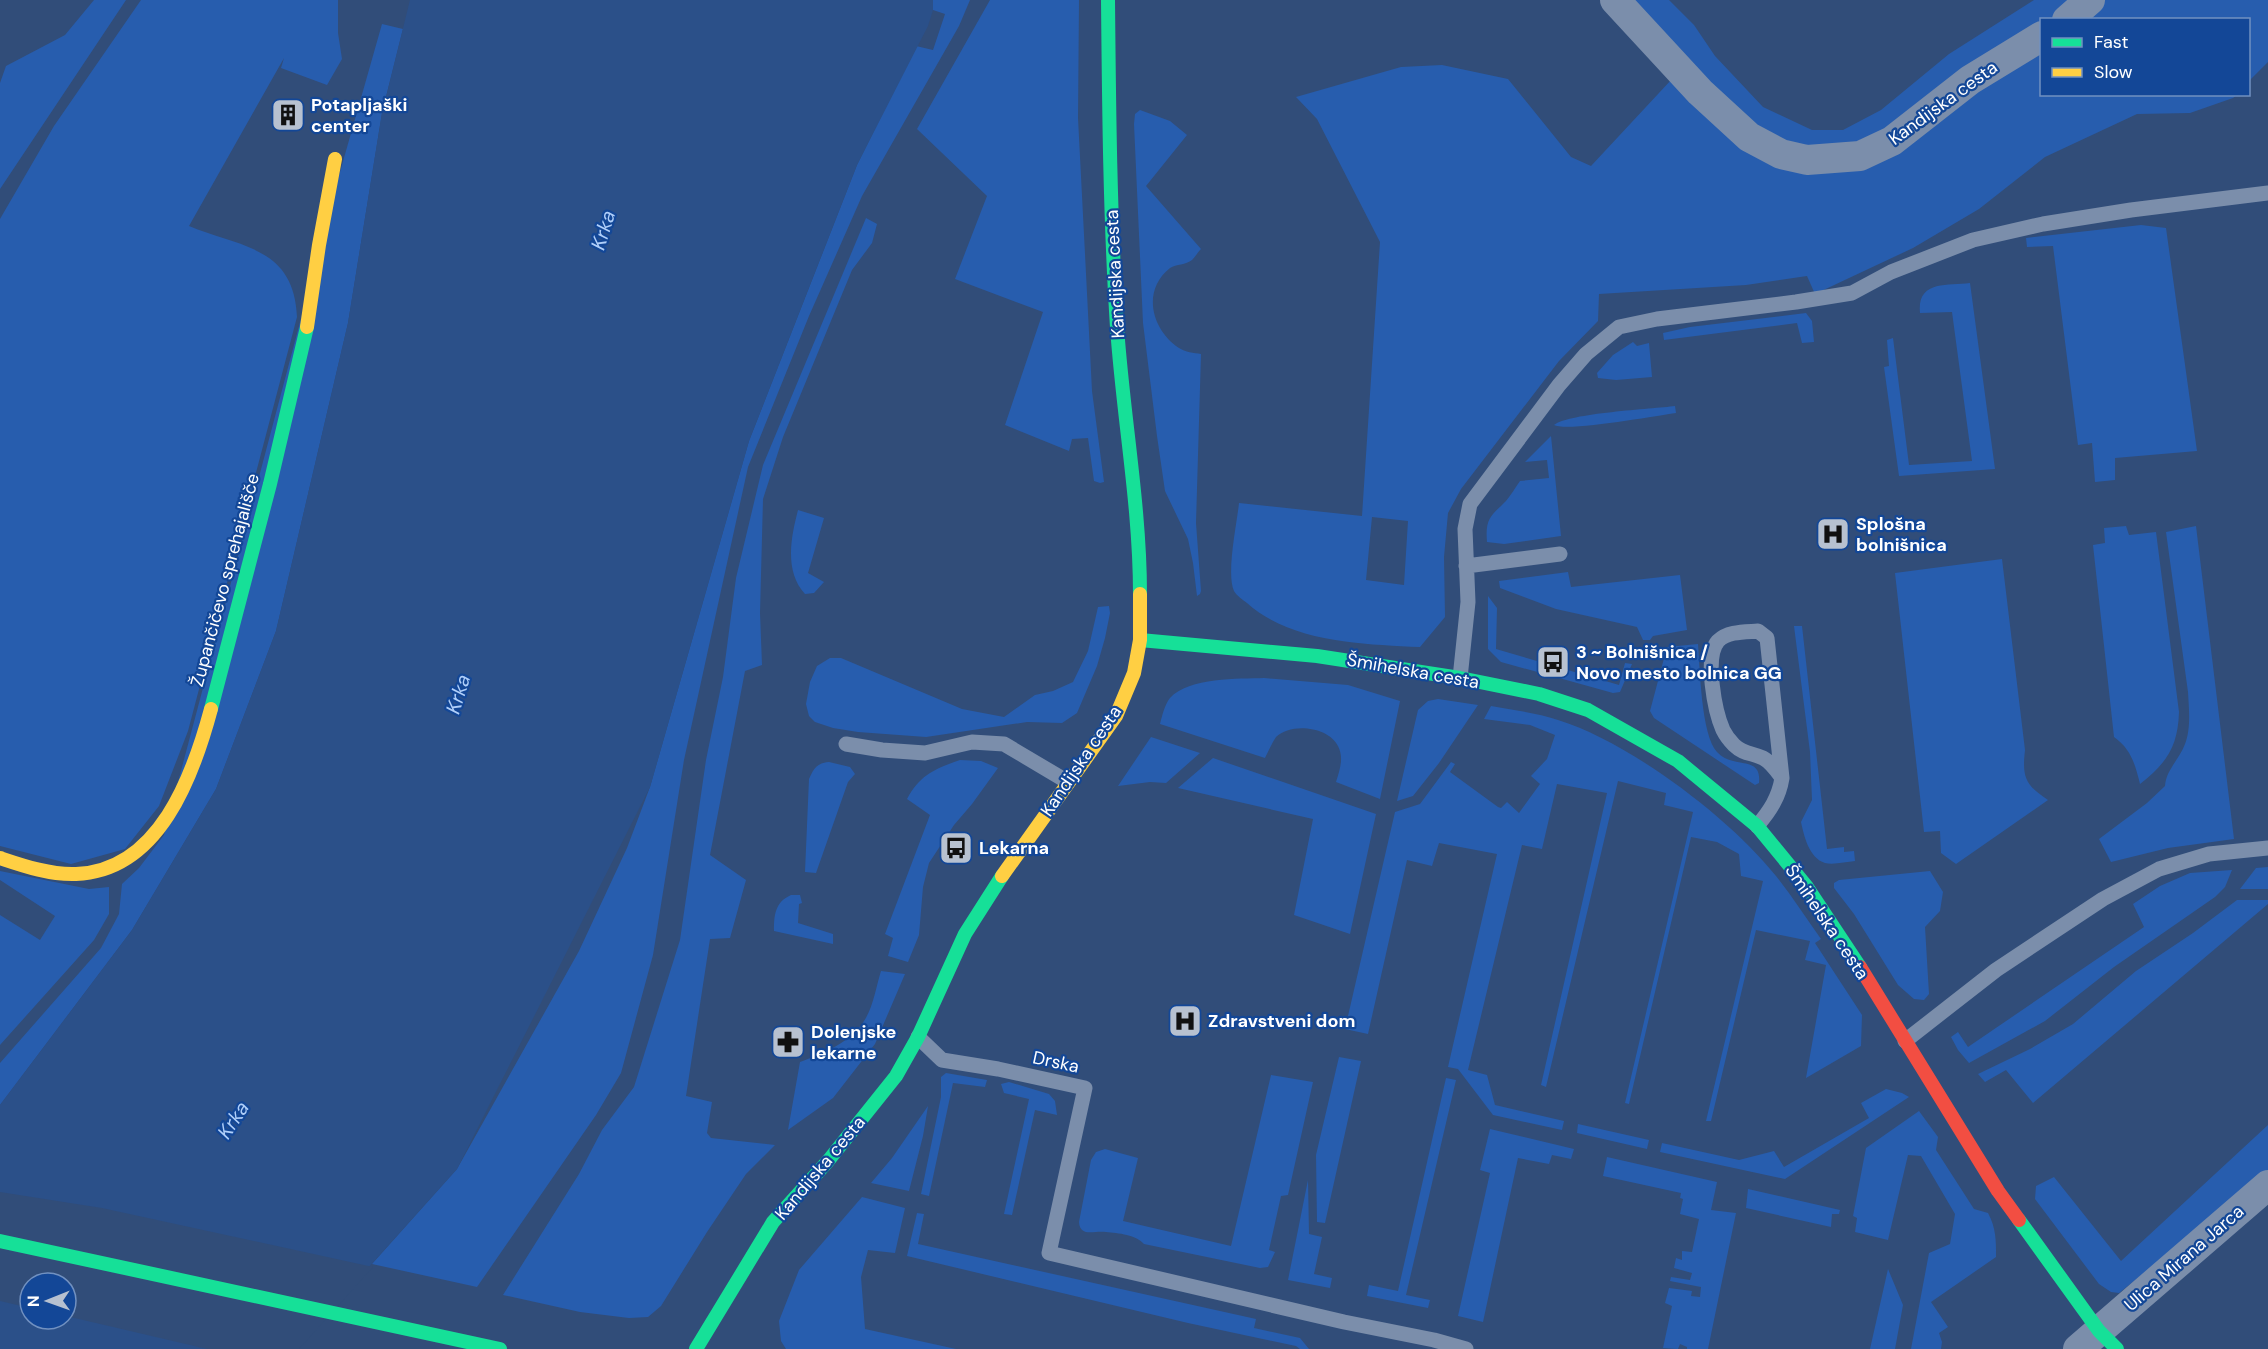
<svg xmlns="http://www.w3.org/2000/svg" width="2268" height="1349" viewBox="0 0 2268 1349" font-family="'DM Sans',sans-serif">
<style>
.green{fill:#275dae;fill-rule:evenodd}
.water{fill:#2b5089;fill-rule:evenodd}
.pier{fill:#314d79}
.lines{fill:none;stroke-linecap:round;stroke-linejoin:round}
.lane{stroke:#7b8eab;stroke-width:15}
.street{stroke:#7b8eab;stroke-width:30}
.fast{stroke:#16e098;stroke-width:14}
.slow{stroke:#ffcf43;stroke-width:14}
.jam{stroke:#f24e42;stroke-width:14}
.labels{text-anchor:middle;dominant-baseline:central;stroke-width:4.5;stroke-linejoin:round;paint-order:stroke}
.street-label{font-size:18px;fill:#fff;stroke:#134797}
.poi-label{font-size:18px;font-weight:bold;fill:#fff;stroke:#134797;text-anchor:start}
.water-label{font-size:20px;font-style:italic;fill:#b0cffa;stroke:#134797}
</style>
<rect width="100%" height="100%" fill="#314d79"/>
<!-- green -->
<path class="green" d="M 94,0 L 126,0 L 0,189 L 0,83 L 6,66 L 65,35 Z
M 141,0 L 338,0 L 338,33 L 342,59 L 327,85 L 281,68 L 284,58 L 189,226 C 239,247 294,246 297,317 L 188,731 L 159,806 L 125,849 L 71,864 L 0,846 L 0,219 L 54,126 Z
M 933,0 L 970,0 L 959,26 L 862,196 L 809,316 L 748,467 L 684,760 L 653,955 L 621,1073 L 596,1115 L 477,1287 L 372,1264 L 457,1169 L 579,951 L 627,848 L 650,787 L 749,441 L 857,165 L 916,46 L 933,50 L 945,14 L 933,10 Z
M 990,0 L 1079,0 L 1078,118 L 1085,254 L 1092,391 L 1104,482 L 1100,483 L 1094,481 L 1088,438 L 1072,439 L 1069,451 L 1005,425 L 1043,312 L 955,279 L 987,196 L 917,129 Z
M 1629,0 L 1669,0 L 1694,25 L 1715,56 L 1763,107 L 1812,130 L 1843,130 L 1881,110 L 1949,54 L 2034,0 L 2076,0 L 2052,19 L 2042,20 L 2041,27 L 1879,140 L 1836,152 L 1765,136 L 1707,88 Z
M 2101,0 L 2268,0 L 2268,62 L 2249,81 L 2248,20 L 2078,20 Z
M 382,24 L 403,29 L 382,113 L 348,323 L 276,631 L 216,789 L 132,930 L 0,1105 L 0,1063 L 101,948 L 119,914 L 122,884 L 139,868 L 164,835 L 338,179 Z
M 2041,45 L 2042,94 L 2237,95 L 2233,98 L 2190,113 L 2137,114 L 2045,157 L 1979,209 L 1913,248 L 1815,294 L 1807,276 L 1746,285 L 1599,294 L 1598,321 L 1559,361 L 1461,489 L 1448,513 L 1444,557 L 1445,617 L 1420,647 C 1363,644 1292,643 1247,603 C 1243,600 1236,595 1234,591 C 1226,574 1237,523 1239,503 L 1362,516 L 1380,242 L 1317,119 L 1296,97 L 1401,67 L 1442,65 L 1508,79 L 1571,157 L 1591,166 L 1672,79 L 1708,113 L 1848,167 ZM 1372,517 L 1408,521 L 1404,585 L 1366,580 Z
M 1140,110 L 1170,121 L 1187,135 L 1146,186 L 1201,249 C 1198,252 1195,257 1192,260 C 1186,265 1176,264 1170,268 C 1141,291 1152,330 1179,348 C 1185,352 1194,353 1201,354 L 1196,523 L 1201,591 L 1200,594 L 1197,596 L 1193,563 L 1188,539 L 1165,491 L 1157,436 L 1143,323 L 1134,124 L 1135,114 Z
M 866,218 L 877,224 L 872,243 L 852,270 L 783,437 L 763,499 L 760,613 L 762,665 L 745,671 L 710,855 L 746,880 L 730,938 L 710,939 L 686,1096 L 712,1102 L 707,1133 L 711,1138 L 775,1145 L 746,1174 L 707,1232 L 661,1306 L 648,1317 L 629,1318 L 580,1312 L 503,1295 L 579,1174 L 602,1130 L 634,1087 L 680,940 L 706,760 L 723,677 L 736,578 L 763,465 Z
M 2141,225 L 2166,228 L 2197,451 L 2115,458 L 2115,480 L 2095,482 L 2092,443 L 2078,445 L 2053,246 L 2027,247 L 2026,238 Z
M 1970,283 L 1995,469 L 1899,476 L 1884,367 L 1889,366 L 1887,340 L 1893,338 L 1909,465 L 1972,461 L 1952,312 L 1920,313 C 1917,280 1947,286 1970,283 Z
M 1806,313 L 1812,321 L 1814,342 L 1802,343 L 1797,323 L 1664,340 L 1663,333 L 1690,327 Z
M 1633,342 L 1637,346 L 1649,343 L 1652,377 L 1616,380 L 1598,378 L 1597,373 L 1613,355 Z
M 1675,406 L 1676,413 C 1655,416 1567,432 1554,425 C 1569,413 1652,409 1675,406 Z
M 1551,436 L 1561,536 L 1504,544 L 1487,542 C 1485,518 1491,516 1506,501 C 1511,495 1515,488 1520,481 L 1549,478 L 1547,460 L 1525,462 Z
M 798,510 L 824,518 L 808,573 L 824,582 L 814,593 L 805,594 C 784,571 791,537 798,510 Z
M 2126,526 L 2129,535 L 2156,532 L 2179,712 C 2178,746 2167,763 2140,784 C 2135,764 2131,749 2114,737 L 2093,545 L 2105,543 L 2104,528 Z
M 2196,526 L 2234,839 L 2168,848 L 2111,862 L 2099,839 L 2147,803 L 2165,786 C 2166,770 2179,760 2185,744 C 2191,729 2189,709 2188,692 L 2166,532 Z
M 2002,559 L 2025,750 C 2022,777 2025,785 2048,800 L 1956,864 L 1941,853 L 1940,831 L 1924,832 L 1895,573 Z
M 1568,572 L 1571,587 L 1680,575 L 1687,630 L 1653,636 L 1650,640 L 1643,640 L 1637,627 L 1556,609 L 1500,588 L 1499,581 Z
M 1488,596 L 1497,608 L 1496,649 L 1619,685 L 1625,663 L 1632,664 L 1620,692 L 1613,693 L 1501,662 L 1488,649 Z
M 1109,606 L 1110,613 L 1105,638 L 1097,666 L 1077,713 L 1062,723 L 1027,722 L 926,737 L 858,732 L 833,728 L 815,722 L 809,716 L 806,704 L 810,682 L 817,666 L 830,658 L 841,658 L 962,709 L 1004,717 L 1035,695 L 1053,691 L 1073,682 L 1088,651 L 1098,607 Z
M 1794,626 L 1802,626 L 1827,849 L 1844,847 L 1844,852 L 1854,851 L 1855,861 C 1846,862 1833,865 1825,863 C 1809,858 1804,836 1801,822 L 1812,800 L 1810,752 Z
M 1698,644 C 1700,668 1701,735 1717,752 C 1733,770 1762,754 1759,783 L 1755,785 L 1654,718 L 1650,711 L 1667,647 Z
M 1264,678 L 1348,685 L 1400,701 L 1380,799 L 1336,782 C 1340,769 1344,758 1338,746 C 1329,727 1291,722 1276,737 C 1272,743 1268,752 1265,758 L 1160,724 C 1162,716 1165,704 1170,698 C 1189,677 1239,679 1264,678 Z
M 1438,699 L 1478,705 L 1439,763 L 1413,796 L 1397,801 L 1418,710 L 1428,701 Z
M 1491,706 C 1513,710 1537,713 1558,720 C 1629,742 1729,817 1776,876 C 1792,896 1806,918 1821,939 L 1815,943 L 1862,1015 L 1861,1046 L 1806,1078 L 1826,965 L 1805,960 L 1810,941 L 1756,930 L 1711,1121 L 1706,1121 L 1763,881 L 1741,876 L 1739,854 L 1717,842 L 1691,837 L 1629,1104 L 1625,1103 L 1693,812 L 1664,805 L 1666,793 L 1618,781 L 1546,1087 L 1541,1085 L 1607,793 L 1557,784 L 1542,849 L 1522,845 L 1468,1070 L 1487,1075 L 1495,1105 L 1564,1121 L 1562,1130 L 1493,1115 L 1458,1069 L 1448,1067 L 1497,854 L 1439,843 L 1432,866 L 1407,860 L 1368,1034 L 1345,1029 L 1395,812 L 1420,804 L 1451,762 L 1455,764 L 1450,772 L 1498,807 L 1501,808 L 1507,802 L 1519,813 L 1540,784 L 1531,776 L 1547,759 L 1555,735 L 1530,725 L 1484,719 Z
M 1151,737 L 1200,753 L 1166,783 L 1150,782 L 1118,786 Z
M 1213,758 L 1376,814 L 1350,934 L 1294,915 L 1313,819 L 1178,788 Z
M 960,760 L 981,761 L 998,768 L 972,804 L 954,825 L 929,863 L 923,887 L 919,935 L 908,962 L 888,956 L 893,938 L 885,934 L 930,815 L 907,799 C 920,775 934,769 960,760 Z
M 829,762 L 850,767 L 855,774 L 848,782 L 816,873 L 805,872 L 809,779 C 814,768 817,763 829,762 Z
M 2268,867 L 2268,889 L 2240,889 L 2256,868 Z
M 2232,870 L 2225,887 L 2215,897 L 2114,967 L 2045,1021 L 1969,1063 L 1958,1050 L 1951,1037 L 1958,1032 L 1968,1047 L 2144,927 L 2133,904 L 2160,886 L 2190,873 Z
M 0,871 L 89,889 L 109,887 L 109,914 L 94,940 L 0,1045 L 0,915 L 40,940 L 55,916 L 0,880 Z
M 1930,871 L 1943,892 L 1940,911 L 1925,927 L 1929,994 L 1924,1000 L 1914,999 L 1898,985 L 1854,914 L 1834,888 L 1834,883 L 1839,880 Z
M 791,895 L 800,895 L 802,903 L 799,904 L 798,923 L 833,934 L 833,944 L 774,931 C 774,915 775,902 791,895 Z
M 2237,900 L 2268,900 L 2268,904 L 2033,1103 L 2006,1070 L 1985,1082 L 1978,1074 L 2030,1049 L 2073,1024 L 2136,971 L 2193,933 Z
M 881,971 L 905,974 L 875,1044 L 833,1098 L 788,1130 L 800,1062 C 822,1054 850,1043 864,1021 C 873,1008 876,987 881,971 Z
M 1339,1057 L 1361,1061 L 1325,1223 L 1317,1222 L 1316,1155 Z
M 946,1073 L 987,1080 L 985,1087 L 953,1083 L 929,1196 L 921,1194 L 941,1097 L 941,1077 Z
M 1271,1075 L 1313,1082 L 1288,1195 L 1281,1196 L 1269,1250 L 1275,1252 L 1268,1267 L 1260,1268 L 1144,1244 C 1137,1235 1118,1233 1106,1232 C 1095,1230 1080,1238 1079,1222 L 1091,1160 L 1096,1152 L 1105,1149 L 1138,1158 L 1123,1221 L 1231,1246 Z
M 1446,1078 L 1456,1080 L 1406,1295 L 1430,1300 L 1428,1308 L 1367,1296 L 1369,1285 L 1398,1291 Z
M 1009,1082 L 1049,1094 L 1055,1101 L 1057,1115 L 1035,1110 L 1012,1215 L 1004,1214 L 1029,1099 L 1004,1093 L 1001,1084 Z
M 1886,1089 L 1902,1093 L 1909,1097 L 1785,1179 L 1660,1152 L 1662,1143 L 1739,1160 L 1774,1151 L 1784,1167 L 1869,1118 L 1861,1103 Z
M 928,1106 L 923,1136 L 909,1191 L 871,1183 L 892,1158 Z
M 1919,1111 L 1938,1137 L 1936,1150 L 1974,1209 L 1988,1213 C 1996,1228 1996,1240 1996,1257 L 1931,1302 L 1948,1327 L 1939,1333 L 1942,1342 L 1941,1349 L 1911,1349 L 1929,1253 L 1950,1244 L 1955,1214 L 1921,1156 L 1908,1155 L 1888,1240 L 1855,1232 L 1857,1218 L 1853,1216 L 1866,1148 Z
M 1578,1124 L 1649,1140 L 1647,1149 L 1577,1133 Z
M 2268,1125 L 2268,1174 L 2119,1293 L 2111,1292 L 2099,1284 L 2035,1199 L 2036,1186 L 2054,1177 L 2121,1261 Z
M 1490,1129 L 1574,1149 L 1571,1159 L 1552,1155 L 1549,1164 L 1518,1158 L 1483,1322 L 1458,1316 L 1490,1173 L 1480,1170 Z
M 1607,1157 L 1717,1182 L 1711,1210 L 1736,1213 L 1708,1349 L 1687,1349 L 1687,1347 L 1680,1344 L 1678,1349 L 1663,1348 L 1672,1306 L 1665,1303 L 1669,1288 L 1692,1291 L 1691,1296 L 1700,1297 L 1701,1287 L 1670,1281 L 1671,1277 L 1690,1280 L 1692,1273 L 1674,1268 L 1676,1258 L 1682,1260 L 1682,1251 L 1692,1252 L 1699,1219 L 1680,1214 L 1683,1199 L 1680,1198 L 1681,1193 L 1603,1176 Z
M 1308,1180 L 1309,1234 L 1322,1237 L 1314,1274 L 1332,1278 L 1330,1288 L 1288,1280 Z
M 1748,1189 L 1840,1210 L 1839,1214 L 1832,1214 L 1831,1227 L 1746,1208 Z
M 862,1197 L 905,1208 L 895,1253 L 868,1250 L 861,1277 L 865,1329 L 956,1349 L 786,1349 L 781,1341 L 779,1321 L 799,1270 Z
M 917,1213 L 924,1214 L 918,1244 L 1256,1319 L 1254,1328 L 1300,1338 L 1309,1349 L 1300,1349 L 1296,1346 L 1188,1323 L 907,1256 Z
M 1888,1269 L 1903,1305 L 1895,1349 L 1870,1349 Z"/>
<!-- water -->
<path class="water" d="M 410,0 L 933,0 L 933,10 L 928,26 L 857,165 L 749,441 L 650,787 L 457,1169 L 295,1349 L 0,1349 L 0,1105 L 132,930 L 216,789 L 276,631 L 348,323 L 382,113 ZM 30,1283 L 66,1283 L 66,1319 L 30,1319 Z"/>
<!-- pier -->
<path class="pier" d="M 0,1192 L 102,1208 L 373,1267 L 299,1349 L 207,1349 L 66,1316 L 66,1283 L 30,1283 L 30,1308 L 0,1301 Z"/>
<g class="lines">
<!-- lane -->
<path class="lane" d="M 1466,566 L 1560,554
M 1460,678 L 1468,602 L 1465,529 L 1470,504 L 1559,385 L 1586,354 L 1619,327 L 1657,319 L 1796,302 L 1852,293 L 1891,272 L 1973,240 L 2043,224 L 2131,210 L 2268,193
M 846,744 L 882,750 L 925,753 L 972,742 L 1004,744 L 1068,782
M 1757,826 C 1770,811 1779,797 1782,778 L 1767,638 L 1758,631 C 1745,632 1728,631 1718,641 C 1704,657 1715,712 1723,730 C 1726,736 1730,741 1734,745 C 1743,754 1753,753 1763,758 C 1771,762 1777,771 1782,778
M 918,1037 L 942,1060 L 998,1069 L 1085,1088 L 1049,1253 L 1344,1322 L 1434,1340 L 1466,1349
M 1905,1041 L 1996,970 L 2103,899 L 2159,869 L 2209,854 L 2268,848"/>
<!-- street -->
<path class="street" d="M 1615,0 L 1700,92 L 1749,137 L 1781,154 L 1807,160 L 1860,156 L 1892,141 L 1970,80 L 2042,36
M 2067,20 L 2090,0
M 2078,1349 L 2268,1185"/>
<!-- fast -->
<path class="fast" d="M 1108,0 C 1109,109 1110,218 1117,327 C 1123,416 1140,505 1140,594
M 1140,640 L 1317,656 L 1460,678 L 1539,694 L 1588,710 L 1678,761 L 1757,826 L 1807,887 L 1860,967
M 211,709 L 270,484 L 307,327
M 2019,1220 L 2099,1331 L 2117,1349
M 0,1241 L 500,1349
M 696,1349 L 773,1222 L 828,1161 L 896,1076 L 918,1037 L 965,934 L 1002,876"/>
<!-- slow -->
<path class="slow" d="M 307,327 L 319,245 L 335,159
M 0,858 C 24,866 50,875 76,874 C 159,871 193,776 211,709
M 1002,876 L 1116,716 L 1134,673 L 1140,640 L 1140,594"/>
<!-- jam -->
<path class="jam" d="M 1860,967 L 1998,1191 L 2019,1220"/>
</g>
<!-- icons -->
<defs>
<g id="building-square" transform="scale(1.725)"><rect x="-9" y="-9" width="18" height="18" rx="4" fill="#b7c1d0" stroke="#134797"/><path d="M-4-6H4V6H1V3H-1V6H-4ZM-2.5-4.3h1.7v1.8h-1.7ZM.8-4.3h1.7v1.8H.8ZM-2.5-1h1.7V.8h-1.7ZM.8-1h1.7V.8H.8Z" fill="#111"/></g>
<g id="hospital-square" transform="scale(1.725)"><rect x="-9" y="-9" width="18" height="18" rx="4" fill="#b7c1d0" stroke="#134797"/><path d="M-5-5h3v3.5h4V-5h3V5h-3V1.5h-4V5h-3Z" fill="#111"/></g>
<g id="bus-square" transform="scale(1.725)"><rect x="-9" y="-9" width="18" height="18" rx="4" fill="#b7c1d0" stroke="#134797"/><path d="M-5-6H5V4H4V6H2V4H-2V6H-4V4H-5ZM-3.5-4V0h7V-4ZM-3.5 1.2v1.5H-2V1.2ZM2 1.2v1.5H3.5V1.2Z" fill="#111"/></g>
<g id="pharmacy-square" transform="scale(1.725)"><rect x="-9" y="-9" width="18" height="18" rx="4" fill="#b7c1d0" stroke="#134797"/><path d="M-2-6h4v4h4v4h-4v4h-4v-4h-4v-4h4Z" fill="#111"/></g>
</defs>
<g fill-rule="evenodd">
<use href="#building-square" x="288" y="115"/>
<use href="#hospital-square" x="1833" y="534"/>
<use href="#bus-square" x="1553" y="662"/>
<use href="#bus-square" x="956" y="848"/>
<use href="#hospital-square" x="1185" y="1021"/>
<use href="#pharmacy-square" x="788" y="1042"/>
</g>
<g class="labels">
<!-- street labels -->
<g class="street-label">
<text transform="translate(1943 103) rotate(-36)">Kandijska cesta</text>
<text transform="translate(1115 274) rotate(-93)">Kandijska cesta</text>
<text transform="translate(225 580) rotate(-75)">Župančičevo sprehajališče</text>
<text transform="translate(1413 671) rotate(10)">Šmihelska cesta</text>
<text transform="translate(1081 761) rotate(-56)">Kandijska cesta</text>
<text transform="translate(1827 922) rotate(56)">Šmihelska cesta</text>
<text transform="translate(1056 1062) rotate(12)">Drska</text>
<text transform="translate(820 1168) rotate(-50)">Kandijska cesta</text>
<text transform="translate(2184 1258) rotate(-41)">Ulica Mirana Jarca</text>
</g>
<!-- poi labels -->
<g class="poi-label">
<text x="311" y="105">Potapljaški<tspan x="311" dy="21">center</tspan></text>
<text x="1856" y="524">Splošna<tspan x="1856" dy="21">bolnišnica</tspan></text>
<text x="1576" y="652">3 ~ Bolnišnica /<tspan x="1576" dy="21">Novo mesto bolnica GG</tspan></text>
<text x="979" y="848">Lekarna</text>
<text x="1208" y="1021">Zdravstveni dom</text>
<text x="811" y="1032">Dolenjske<tspan x="811" dy="21">lekarne</tspan></text>
</g>
<!-- water labels -->
<g class="water-label">
<text transform="translate(603 230) rotate(-73)">Krka</text>
<text transform="translate(458 694) rotate(-73)">Krka</text>
<text transform="translate(233 1120) rotate(-57)">Krka</text>
</g>
</g>
<!-- legend -->
<rect x="2040" y="18" width="210" height="78" fill="#134797" stroke="#7191c1" stroke-width="1.5"/>
<rect x="2052" y="38" width="30" height="9" fill="#16e098" stroke="#7191c1" stroke-width="1.5"/>
<text x="2094" y="48" font-size="18" fill="#ffffff">Fast</text>
<rect x="2052" y="68" width="30" height="9" fill="#ffcf43" stroke="#7191c1" stroke-width="1.5"/>
<text x="2094" y="78" font-size="18" fill="#ffffff">Slow</text>
<!-- north arrow -->
<g transform="translate(48 1301) rotate(269)"><circle r="28" fill="#134797" stroke="#7191c1" stroke-width="1.5"/>
<path d="M0-4.5L10 22L0 15L-10 22Z" fill="#b7c1d0"/>
<text y="-9" font-size="16" font-weight="bold" text-anchor="middle" fill="#ffffff">N</text>
</g>
</svg>
